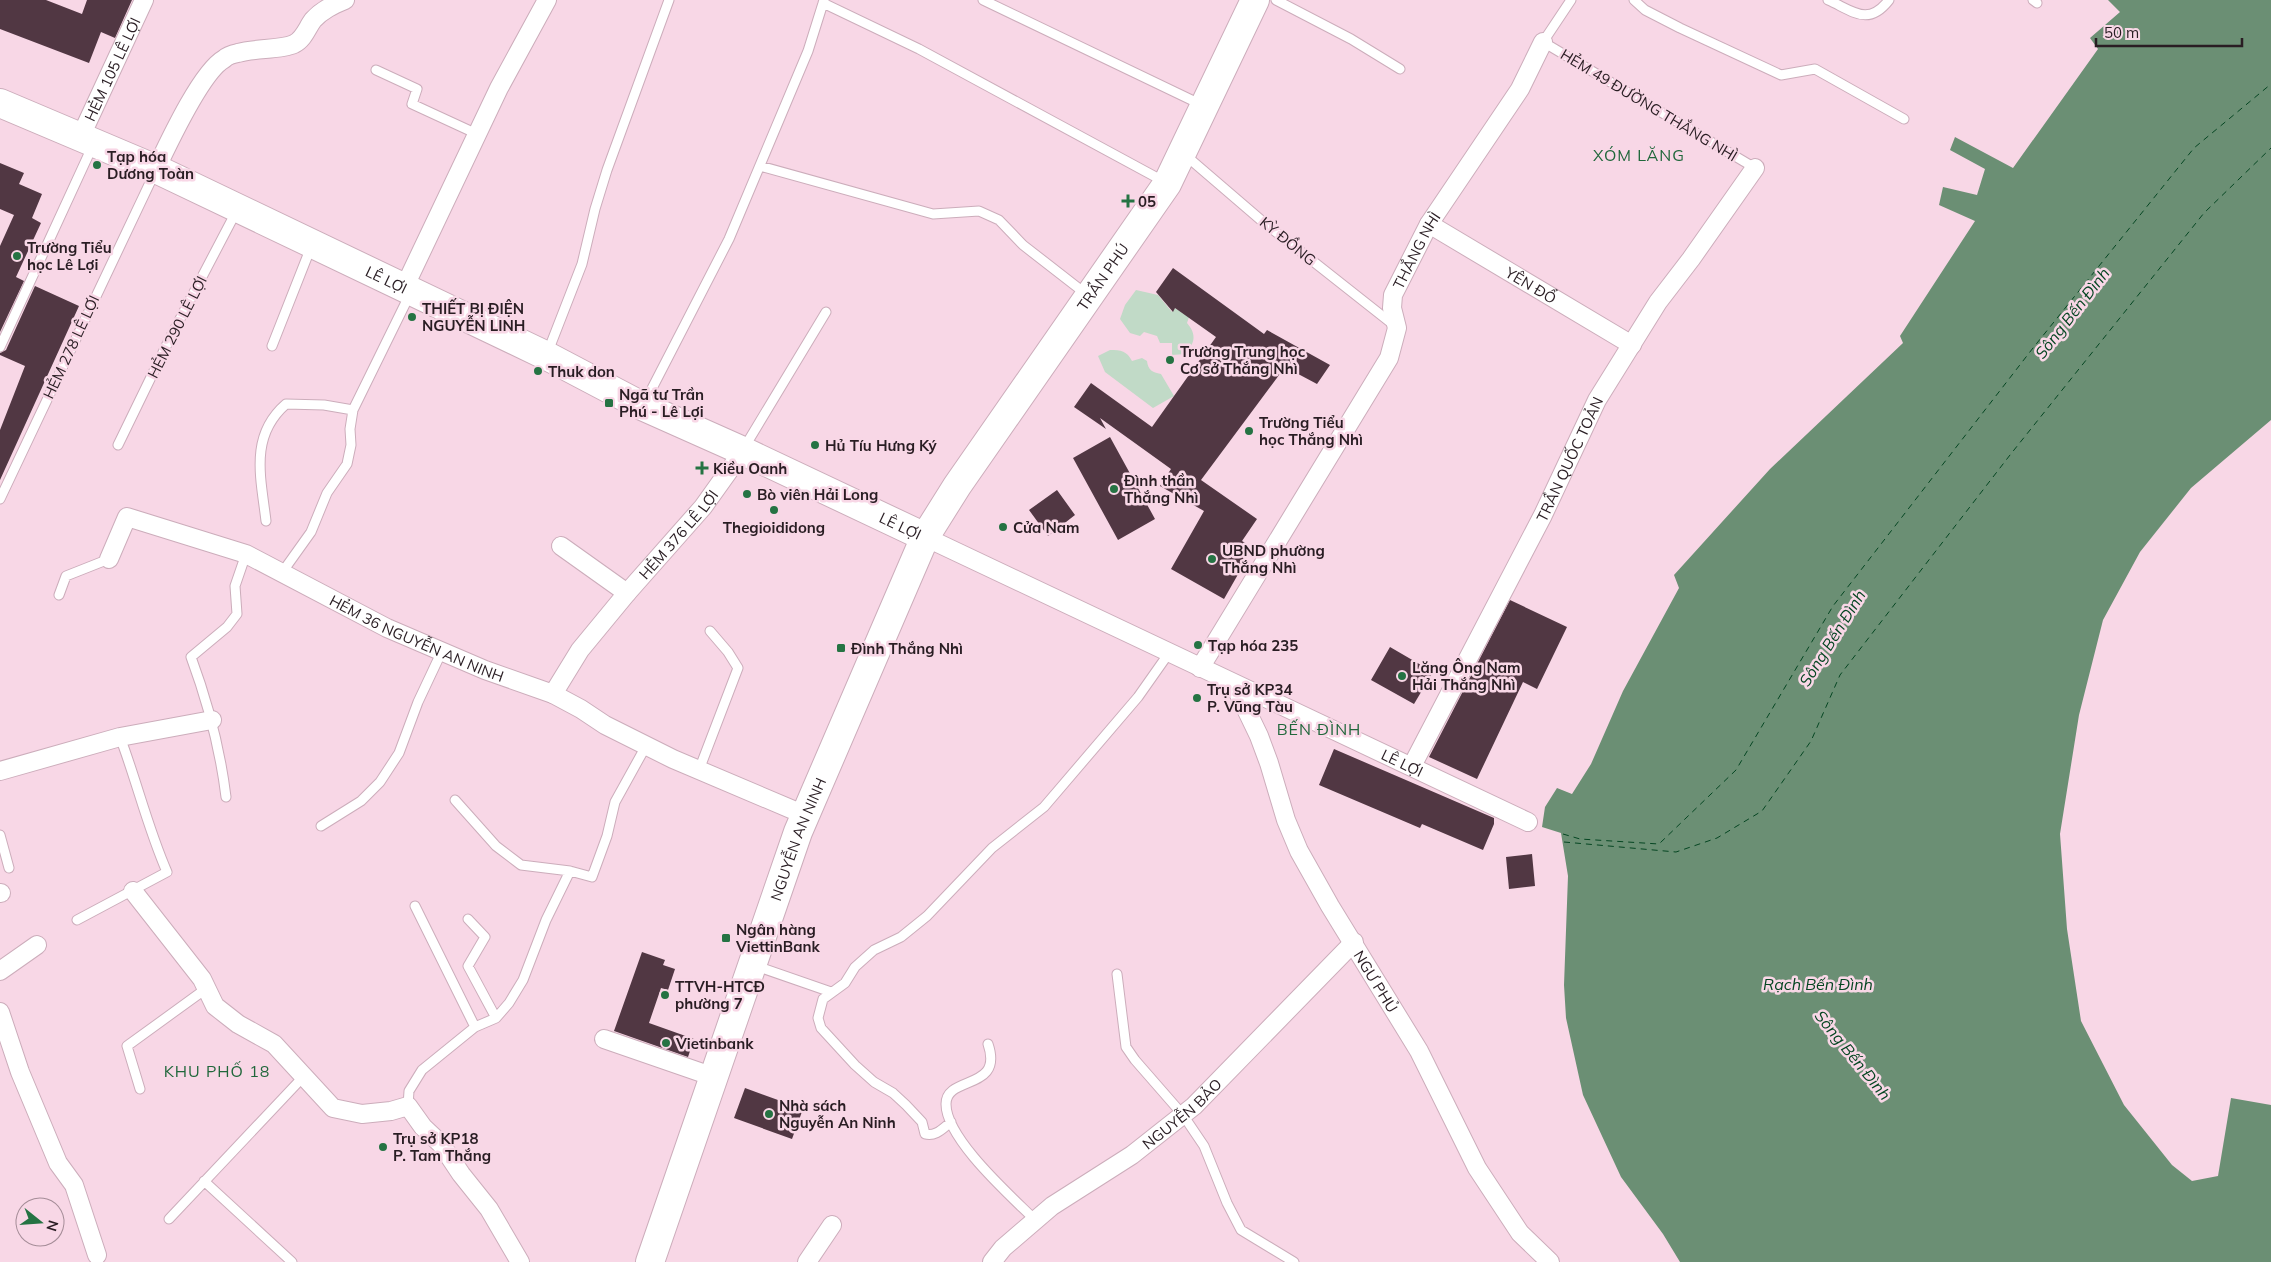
<svg xmlns="http://www.w3.org/2000/svg" width="2271" height="1262" viewBox="0 0 2271 1262" font-family="Mulish,sans-serif">
<style>
.green{fill:#c1dac7}
.water{fill:#6b8f74}
.lines{fill:none;stroke-linecap:round;stroke-linejoin:round}
.ferry{stroke:#054622;stroke-width:1;stroke-dasharray:6 5;stroke-linecap:butt}
.building{fill:#513743}
.service-casing{stroke:#ccadbb;stroke-width:11}
.minor-casing{stroke:#ccadbb;stroke-width:20}
.primary-casing{stroke:#ccadbb;stroke-width:30}
.service{stroke:#fff;stroke-width:9}
.minor{stroke:#fff;stroke-width:18}
.primary{stroke:#fff;stroke-width:28}
.poi-dot{fill:#257343;stroke:#f8d7e6;stroke-width:2}
.labels{text-anchor:middle;dominant-baseline:central;stroke-width:5;stroke-linejoin:round;paint-order:stroke}
.street-label{font-size:15px;fill:#291d23;stroke:#f8d7e6}
.poi-label{font-size:15px;font-weight:bold;fill:#291d23;stroke:#f8d7e6;text-anchor:start}
.neighbourhood-label{font-size:16px;letter-spacing:1px;fill:#20673b;stroke:#f8d7e6}
.water-label{font-size:16px;font-style:italic;fill:#054622;stroke:#f8d7e6}
</style>
<rect width="100%" height="100%" fill="#f8d7e6"/>
<!-- green -->
<path class="green" d="M 1136,290 L 1158,295 L 1172,312 L 1175,308 L 1189,317 L 1187,323 C 1197,335 1195,343 1185,354 L 1172,355 L 1172,343 L 1160,343 L 1157,336 L 1144,332 L 1140,336 L 1130,333 L 1120,319 L 1125,305 Z
M 1110,350 C 1121,350 1127,351 1132,361 L 1142,358 L 1147,361 C 1148,370 1152,372 1161,374 L 1174,396 L 1153,408 L 1105,372 L 1098,356 Z"/>
<!-- water -->
<path class="water" d="M 2108,0 L 2271,0 L 2271,420 L 2191,488 L 2140,552 L 2103,620 L 2079,715 L 2060,834 L 2067,929 L 2081,1021 L 2124,1105 L 2172,1165 L 2192,1181 L 2218,1176 L 2231,1098 L 2271,1105 L 2271,1262 L 1680,1262 L 1663,1234 L 1621,1177 L 1583,1095 L 1566,1018 L 1564,985 L 1568,876 L 1561,833 L 1542,827 L 1545,807 L 1557,788 L 1572,794 L 1591,764 L 1623,691 L 1679,588 L 1674,575 L 1770,469 L 1903,343 L 1900,336 L 1975,221 L 1939,205 L 1943,187 L 1977,195 L 1985,169 L 1950,150 L 1955,137 L 2013,168 L 2098,49 L 2090,38 L 2120,12 Z"/>
<g class="lines">
<!-- ferry -->
<path class="ferry" d="M 1563,834 L 1580,839 L 1659,844 L 1736,770 L 1833,606 L 2033,348 L 2194,148 L 2271,84
M 1564,842 L 1676,852 L 1717,838 L 1762,811 L 1811,741 L 1840,675 L 2010,455 L 2204,213 L 2271,148"/>
</g>
<!-- building -->
<path class="building" d="M 0,0 L 46,0 L 82,14 L 87,0 L 132,0 L 115,38 L 101,32 L 89,63 L 0,29 Z
M 0,163 L 24,173 L 19,184 L 42,194 L 32,218 L 41,223 L 16,277 L 24,281 L 0,332 L 0,246 L 14,215 L 0,209 Z
M 1173,268 L 1264,334 L 1267,330 L 1330,365 L 1317,384 L 1285,367 L 1201,480 L 1257,519 L 1242,541 L 1253,548 L 1224,599 L 1171,569 L 1204,511 L 1160,486 L 1171,469 L 1100,418 L 1106,429 L 1074,407 L 1091,383 L 1152,427 L 1174,396 L 1216,337 L 1175,308 L 1173,312 L 1156,292 Z
M 35,286 L 79,306 L 0,480 L 0,430 L 25,366 L 0,355 L 0,353 L 6,350 Z
M 1110,437 L 1155,519 L 1118,540 L 1073,458 Z
M 1057,490 L 1075,515 L 1048,536 L 1029,510 Z
M 1510,600 L 1567,627 L 1537,689 L 1523,682 L 1477,779 L 1429,757 Z
M 1390,647 L 1433,672 L 1414,704 L 1371,680 Z
M 1334,749 L 1494,818 L 1494,824 L 1483,850 L 1422,824 L 1420,828 L 1319,785 Z
M 1532,854 L 1535,886 L 1509,889 L 1506,857 Z
M 642,952 L 665,960 L 663,965 L 675,969 L 668,990 L 661,988 L 649,1023 L 694,1039 L 688,1057 L 614,1031 Z
M 745,1088 L 803,1109 L 792,1139 L 734,1118 Z"/>
<g class="lines">
<!-- service casing -->
<g class="service-casing">
<path id="service" d="M 983,0 L 1202,105
M 1276,0 L 1351,39 L 1400,69
M 1571,0 L 1543,42 L 1755,168
M 1634,0 L 1645,10 L 1680,28 L 1781,75 L 1815,69 L 1904,119
M 1828,0 C 1853,11 1868,27 1889,0
M 2033,0 L 2037,3
M 823,3 L 919,49 L 1165,182
M 376,70 L 417,89 L 412,104 L 477,134
M 1184,154 L 1262,221 L 1395,326
M 760,166 L 933,214 L 979,211 L 999,220 L 1023,245 L 1086,294
M 272,346 L 311,247
M 0,347 L 93,145
M 547,354 L 582,264 L 595,209 L 607,170 L 669,0
M 644,404 L 729,239 L 808,51 L 824,0
M 118,445 L 170,338 L 236,212
M 744,448 L 826,312
M 0,499 L 155,172
M 266,521 C 261,478 249,436 286,404 L 324,405 L 353,410
M 281,574 L 311,532 L 327,493 L 347,464 L 351,445 L 350,429 L 353,410 L 410,294
M 59,595 L 66,576 L 109,559
M 699,770 L 738,668 L 728,652 L 710,631
M 226,797 C 220,748 208,703 191,657 L 227,627 L 237,614 L 235,586 L 246,554
M 455,800 L 496,846 L 521,865 L 570,871
M 321,826 L 361,801 L 380,782 L 399,753 L 418,702 L 442,651
M 0,835 L 9,868
M 415,906 L 475,1027
M 468,919 L 485,937 L 468,966 L 496,1018
M 77,920 L 167,872 C 148,829 137,782 120,737
M 756,966 L 831,992
M 1117,974 L 1126,1047 L 1135,1060 L 1183,1115 L 1204,1146 L 1227,1203 L 1241,1230 L 1294,1262
M 988,1044 C 1004,1091 946,1075 946,1104 C 946,1139 1011,1196 1035,1220
M 140,1089 L 127,1046 L 207,988
M 408,1106 L 409,1091 L 422,1070 L 475,1027 L 496,1018 L 509,1003 L 523,980 L 546,920 L 570,871 L 592,877 L 607,836 L 615,802 L 646,746
M 951,1122 C 943,1128 936,1137 925,1134 L 922,1122 L 906,1105 L 893,1093 L 874,1082 L 855,1065 L 821,1028 L 818,1018 L 823,999 L 845,983 L 855,967 L 874,950 L 901,937 L 927,916 L 992,848 L 1044,807 L 1138,697 L 1169,653
M 204,1181 L 292,1262
M 169,1219 L 304,1076"/>
</g>
<!-- minor casing -->
<g class="minor-casing">
<g id="minor">
<path id="s1" d="M 80,138 L 144,0"/>
<path d="M 156,169 C 168,144 201,72 224,59 C 227,56 233,54 238,53 C 255,48 281,50 294,44 C 304,39 307,28 313,20 C 322,10 333,5 345,0"/>
<path id="s2" d="M 1429,224 L 1632,345"/>
<path d="M 404,288 L 499,88 L 547,0"/>
<path id="s3" d="M 925,537 L 1528,822"/>
<path id="s4" d="M 109,559 L 127,517 L 246,554 L 387,628 L 485,670 L 553,694 L 581,709 L 605,725 L 673,759 L 805,815"/>
<path id="s5" d="M 627,593 L 703,507 L 743,451"/>
<path id="s6" d="M 1200,668 L 1389,358 L 1397,328 L 1392,308 L 1393,295 L 1429,224 L 1520,89 L 1543,42"/>
<path id="s7" d="M 1234,684 L 1259,736 L 1269,763 L 1286,820 L 1299,851 L 1330,906 L 1419,1051 L 1477,1168 L 1520,1233 L 1550,1262"/>
<path d="M 553,694 L 580,650 L 627,593 L 561,546"/>
<path id="s8" d="M 1412,766 L 1543,515 L 1597,400 L 1658,302 L 1691,259 L 1755,168"/>
<path d="M 0,771 L 120,737 L 212,720"/>
<path d="M 133,891 L 202,979 L 215,1006 L 238,1024 L 274,1044 L 333,1108 L 362,1114 L 391,1111 L 408,1106 L 423,1127 L 441,1144 L 461,1174 L 489,1209 L 520,1262"/>
<path d="M 0,893 L 1,893"/>
<path d="M 0,971 L 37,945"/>
<path d="M 0,1012 L 20,1072 L 58,1163 L 74,1185 L 97,1255"/>
<path d="M 604,1039 L 714,1077"/>
<path d="M 807,1262 L 832,1225"/>
<path id="s9" d="M 992,1262 L 1003,1248 L 1052,1206 L 1132,1155 L 1194,1106 L 1354,942"/>
</g>
</g>
<!-- primary casing -->
<g class="primary-casing">
<g id="primary">
<path id="s10" d="M 0,103 L 156,169 L 547,356 L 642,406 L 743,451 L 925,537"/>
<path id="s11" d="M 650,1262 L 798,832 L 925,537 L 957,486 L 1167,184 L 1255,0"/>
</g>
</g>
<!-- service -->
<use href="#service" class="service"/>
<!-- minor -->
<use href="#minor" class="minor"/>
<!-- primary -->
<use href="#primary" class="primary"/>
</g>
<!-- markers -->
<g class="poi-dot">
<circle cx="97" cy="165" r="5"/>
<path d="M1125.5 193.5h5v5h5v5h-5v5h-5v-5h-5v-5h5z"/>
<circle cx="17" cy="256" r="5"/>
<circle cx="412" cy="317" r="5"/>
<circle cx="1170" cy="360" r="5"/>
<circle cx="538" cy="371" r="5"/>
<rect x="604" y="398" width="10" height="10" rx="2.5"/>
<circle cx="1249" cy="431" r="5"/>
<circle cx="815" cy="445" r="5"/>
<path d="M699.5 460.5h5v5h5v5h-5v5h-5v-5h-5v-5h5z"/>
<circle cx="1114" cy="489" r="5"/>
<circle cx="747" cy="494" r="5"/>
<circle cx="774" cy="510" r="5"/>
<circle cx="1003" cy="527" r="5"/>
<circle cx="1212" cy="559" r="5"/>
<circle cx="1198" cy="645" r="5"/>
<rect x="836" y="643" width="10" height="10" rx="2.5"/>
<circle cx="1402" cy="676" r="5"/>
<circle cx="1197" cy="698" r="5"/>
<rect x="721" y="933" width="10" height="10" rx="2.5"/>
<circle cx="665" cy="995" r="5"/>
<circle cx="666" cy="1043" r="5"/>
<circle cx="769" cy="1114" r="5"/>
<circle cx="383" cy="1147" r="5"/>
</g>
<g class="labels">
<!-- street labels -->
<g class="street-label">
<text stroke="none"><textPath href="#s1" startOffset="76">HẺM 105 LÊ LỢI</textPath></text>
<text transform="translate(1649 105) rotate(31)">HẺM 49 ĐƯỜNG THẮNG NHÌ</text>
<text transform="translate(1288 241) rotate(39)">KỲ ĐỒNG</text>
<text stroke="none"><textPath href="#s6" startOffset="478">THẮNG NHÌ</textPath></text>
<text stroke="none"><textPath href="#s11" startOffset="1091">TRẦN PHÚ</textPath></text>
<text stroke="none"><textPath href="#s10" startOffset="425">LÊ LỢI</textPath></text>
<text stroke="none"><textPath href="#s2" startOffset="119">YÊN ĐỔ</textPath></text>
<text transform="translate(177 327) rotate(-63)">HẺM 290 LÊ LỢI</text>
<text transform="translate(71 347) rotate(-65)">HẺM 278 LÊ LỢI</text>
<text stroke="none"><textPath href="#s8" startOffset="345">TRẦN QUỐC TOẢN</textPath></text>
<text stroke="none"><textPath href="#s10" startOffset="995">LÊ LỢI</textPath></text>
<text stroke="none"><textPath href="#s5" startOffset="78">HẺM 376 LÊ LỢI</textPath></text>
<text stroke="none"><textPath href="#s4" startOffset="361">HẺM 36 NGUYỄN AN NINH</textPath></text>
<text stroke="none"><textPath href="#s3" startOffset="528">LÊ LỢI</textPath></text>
<text stroke="none"><textPath href="#s11" startOffset="448">NGUYỄN AN NINH</textPath></text>
<text stroke="none"><textPath href="#s7" startOffset="331">NGƯ PHỦ</textPath></text>
<text stroke="none"><textPath href="#s9" startOffset="242">NGUYỄN BẢO</textPath></text>
</g>
<!-- poi labels -->
<g class="poi-label">
<text x="107" y="156">Tạp hóa<tspan x="107" dy="17">Dương Toàn</tspan></text>
<text x="1138" y="201">05</text>
<text x="27" y="247">Trường Tiểu<tspan x="27" dy="17">học Lê Lợi</tspan></text>
<text x="422" y="308">THIẾT BỊ ĐIỆN<tspan x="422" dy="17">NGUYỄN LINH</tspan></text>
<text x="1180" y="351">Trường Trung học<tspan x="1180" dy="17">Cơ sở Thắng Nhì</tspan></text>
<text x="548" y="371">Thuk don</text>
<text x="619" y="394">Ngã tư Trần<tspan x="619" dy="17">Phú - Lê Lợi</tspan></text>
<text x="1259" y="422">Trường Tiểu<tspan x="1259" dy="17">học Thắng Nhì</tspan></text>
<text x="825" y="445">Hủ Tíu Hưng Ký</text>
<text x="713" y="468">Kiều Oanh</text>
<text x="1124" y="480">Đình thần<tspan x="1124" dy="17">Thắng Nhì</tspan></text>
<text x="757" y="494">Bò viên Hải Long</text>
<text x="774" y="527" text-anchor="middle">Thegioididong</text>
<text x="1013" y="527">Cửa Nam</text>
<text x="1222" y="550">UBND phường<tspan x="1222" dy="17">Thắng Nhì</tspan></text>
<text x="1208" y="645">Tạp hóa 235</text>
<text x="851" y="648">Đình Thắng Nhì</text>
<text x="1412" y="667">Lăng Ông Nam<tspan x="1412" dy="17">Hải Thắng Nhì</tspan></text>
<text x="1207" y="689">Trụ sở KP34<tspan x="1207" dy="17">P. Vũng Tàu</tspan></text>
<text x="736" y="929">Ngân hàng<tspan x="736" dy="17">ViettinBank</tspan></text>
<text x="675" y="986">TTVH-HTCĐ<tspan x="675" dy="17">phường 7</tspan></text>
<text x="676" y="1043">Vietinbank</text>
<text x="779" y="1105">Nhà sách<tspan x="779" dy="17">Nguyễn An Ninh</tspan></text>
<text x="393" y="1138">Trụ sở KP18<tspan x="393" dy="17">P. Tam Thắng</tspan></text>
</g>
<!-- neighbourhood labels -->
<g class="neighbourhood-label">
<text x="1639" y="155">XÓM LĂNG</text>
<text x="1319" y="729">BẾN ĐÌNH</text>
<text x="217" y="1071">KHU PHỐ 18</text>
</g>
<!-- water labels -->
<g class="water-label">
<text transform="translate(2072 313) rotate(-52)">Sông Bến Đình</text>
<text transform="translate(1832 638) rotate(-58)">Sông Bến Đình</text>
<text x="1818" y="984">Rạch Bến Đình</text>
<text transform="translate(1853 1055) rotate(51)">Sông Bến Đình</text>
</g>
</g>
<!-- north arrow -->
<g transform="translate(40 1222) rotate(107)"><circle r="24" fill="#f8d7e6" stroke="#a58d98"/>
<path d="M0-4L9 19L0 12L-9 19Z" fill="#257343"/>
<text y="-8" font-size="14" font-weight="bold" text-anchor="middle" fill="#291d23">N</text>
</g>
<!-- scale -->
<path d="M2096 38v8h146v-8" fill="none" stroke="#291d23" stroke-width="2.5"/>
<text x="2104" y="38" font-size="15" fill="#291d23" stroke="#f8d7e6" stroke-width="4" paint-order="stroke">50 m</text>
</svg>
